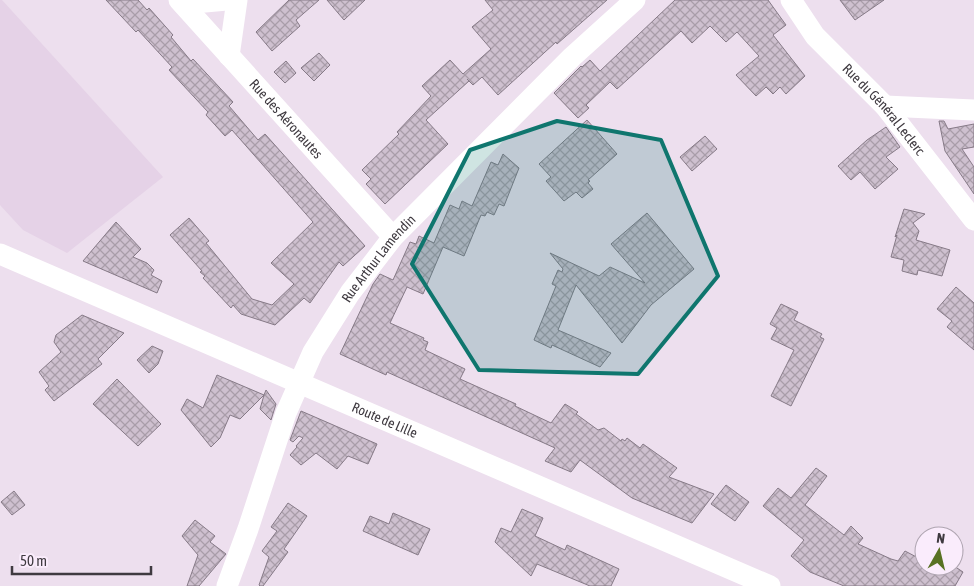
<svg xmlns="http://www.w3.org/2000/svg" width="974" height="586" viewBox="0 0 974 586" font-family="'Asap Condensed',sans-serif">
<style>
.built{fill:#e5d2e7}
.building{fill:url(#building-cross-hatch);stroke:#867a87}
.lines{fill:none;stroke-linecap:round;stroke-linejoin:round}
.minor{stroke:#fff;stroke-width:21}
.marked{fill:#0f766e;fill-opacity:0.2;stroke:#0f766e;stroke-width:4;stroke-linejoin:round}
.labels{text-anchor:middle;dominant-baseline:central;stroke-width:4;stroke-linejoin:round;paint-order:stroke}
.street-label{font-size:14px;fill:#3f3a40;stroke:#faecfc}
</style>
<defs>
<pattern id="building-cross-hatch" width="8" height="8" patternUnits="userSpaceOnUse" patternTransform="scale(1.25)"><rect width="8" height="8" fill="#cec0cf"/><path d="M0 0l8 8M0 8l8-8" fill="none" stroke="#a99da9"/></pattern>
</defs>
<rect width="100%" height="100%" fill="#eddfee"/>
<!-- built -->
<path class="built" d="M 0,0 L 2,0 L 163,177 L 67,253 L 23,230 L 0,205 Z"/>
<!-- building -->
<path class="building" d="M 106,0 L 138,0 L 147,10 L 149,8 L 173,35 L 171,37 L 191,61 L 193,59 L 233,102 L 229,106 L 258,140 L 265,134 L 365,246 L 343,266 L 339,262 L 310,303 L 304,298 L 275,325 L 241,314 L 233,305 L 231,308 L 203,278 L 205,276 L 200,272 L 202,271 L 170,235 L 189,218 L 209,241 L 206,243 L 252,299 L 272,305 L 294,284 L 271,263 L 313,222 L 232,130 L 225,136 L 206,115 L 208,112 L 169,70 L 172,67 L 138,30 L 136,32 Z
M 289,0 L 319,0 L 296,20 L 300,26 L 272,51 L 256,32 Z
M 327,0 L 365,0 L 344,20 Z
M 485,0 L 607,0 L 557,44 L 556,42 L 498,95 L 482,77 L 473,85 L 467,79 L 469,81 L 426,120 L 448,144 L 385,204 L 366,184 L 371,179 L 362,170 L 399,134 L 397,132 L 431,96 L 422,86 L 450,60 L 463,74 L 491,49 L 472,27 L 493,10 Z
M 675,0 L 768,0 L 786,25 L 773,35 L 805,76 L 786,94 L 780,87 L 773,94 L 766,87 L 756,96 L 736,75 L 759,56 L 737,32 L 726,42 L 710,26 L 692,43 L 681,31 L 617,89 L 610,82 L 586,105 L 589,108 L 578,118 L 554,93 L 581,66 L 582,67 L 590,60 L 600,71 Z
M 840,0 L 884,0 L 855,20 Z
M 319,53 L 330,65 L 314,81 L 301,68 Z
M 286,61 L 296,73 L 285,83 L 274,72 Z
M 587,120 L 617,154 L 588,180 L 590,181 L 588,183 L 593,189 L 582,198 L 576,192 L 564,201 L 546,181 L 551,177 L 539,164 Z
M 939,121 L 944,121 L 948,129 L 974,124 L 974,147 L 962,149 L 974,167 L 974,194 L 945,151 Z
M 886,127 L 900,147 L 886,157 L 898,169 L 875,189 L 860,172 L 851,180 L 838,166 L 867,140 Z
M 705,136 L 717,149 L 692,171 L 680,157 Z
M 503,154 L 519,168 L 504,206 L 499,204 L 494,215 L 487,212 L 485,216 L 481,215 L 464,256 L 443,247 L 423,294 L 407,287 L 390,323 L 424,338 L 423,340 L 428,342 L 425,350 L 465,369 L 460,379 L 516,404 L 515,406 L 551,423 L 565,404 L 578,412 L 576,414 L 598,430 L 604,428 L 621,441 L 622,439 L 625,441 L 627,438 L 640,448 L 643,444 L 677,468 L 669,477 L 714,494 L 692,523 L 632,498 L 580,460 L 571,472 L 545,461 L 555,448 L 387,372 L 386,375 L 340,354 L 373,284 L 380,274 L 393,280 L 410,242 L 416,244 L 419,236 L 434,243 L 450,205 L 459,209 L 462,201 L 472,206 L 491,162 L 498,165 Z
M 904,209 L 925,214 L 913,223 L 919,231 L 916,240 L 950,250 L 942,276 L 918,270 L 917,275 L 902,271 L 904,260 L 891,257 L 897,235 L 895,237 Z
M 647,213 L 694,269 L 651,305 L 622,343 L 576,285 L 558,330 L 611,353 L 600,367 L 552,345 L 551,348 L 534,340 L 556,286 L 552,284 L 558,270 L 562,272 L 563,269 L 550,253 L 599,276 L 610,267 L 645,283 L 611,244 Z
M 116,222 L 141,249 L 133,257 L 147,263 L 154,270 L 151,275 L 162,281 L 157,293 L 83,261 Z
M 956,287 L 974,303 L 974,350 L 947,327 L 952,321 L 937,309 Z
M 781,304 L 798,312 L 794,320 L 822,334 L 820,337 L 824,339 L 791,406 L 771,396 L 794,350 L 771,339 L 777,328 L 770,324 Z
M 82,315 L 124,333 L 98,359 L 102,364 L 54,401 L 45,390 L 49,386 L 39,372 L 61,352 L 54,342 L 56,335 Z
M 152,346 L 163,351 L 158,364 L 149,373 L 137,360 Z
M 217,375 L 264,395 L 266,390 L 276,404 L 271,420 L 260,409 L 264,395 L 240,419 L 230,415 L 220,438 L 211,447 L 181,410 L 187,399 L 203,408 Z
M 117,379 L 161,424 L 138,446 L 93,404 Z
M 301,411 L 377,444 L 368,464 L 348,456 L 337,469 L 316,453 L 301,465 L 290,455 L 297,447 L 296,446 L 303,438 L 299,436 L 293,442 L 290,440 Z
M 816,468 L 827,476 L 805,505 L 844,535 L 851,526 L 863,538 L 858,544 L 891,559 L 898,561 L 905,551 L 924,561 L 924,566 L 954,566 L 963,572 L 955,586 L 844,586 L 810,572 L 791,556 L 804,540 L 763,506 L 778,488 L 791,498 Z
M 726,485 L 749,502 L 735,521 L 711,504 Z
M 14,491 L 25,505 L 12,515 L 1,502 Z
M 288,503 L 307,516 L 284,549 L 288,552 L 263,586 L 260,586 L 259,585 L 269,557 L 262,551 L 277,531 L 271,527 Z
M 522,509 L 543,518 L 535,536 L 565,550 L 567,545 L 619,569 L 611,586 L 590,586 L 537,564 L 531,576 L 495,542 L 501,528 L 511,532 Z
M 393,513 L 430,529 L 418,555 L 363,531 L 370,516 L 389,524 Z
M 195,520 L 215,536 L 210,542 L 226,554 L 199,586 L 187,586 L 198,555 L 182,536 Z"/>
<g class="lines">
<!-- minor -->
<g class="minor">
<path id="s1" d="M 179,0 L 393,237"/>
<path id="s2" d="M 791,0 L 815,36 L 885,106 L 974,220"/>
<path d="M 183,4 L 227,0"/>
<path d="M 229,56 L 237,0"/>
<path d="M 885,106 L 974,110"/>
<path id="s3" d="M 0,254 L 770,586"/>
<path id="s4" d="M 227,586 L 248,529 L 286,413 L 313,352 L 350,293 L 393,237 L 572,57 L 635,0"/>
</g>
</g>
<!-- marked area -->
<path class="marked" d="M 557,121 L 661,140 L 718,276 L 638,374 L 479,370 L 412,264 L 470,150 Z"/>
<g class="labels">
<!-- street labels -->
<g class="street-label">
<text stroke="none"><textPath href="#s2" startOffset="144">Rue du Général Leclerc</textPath></text>
<text stroke="none"><textPath href="#s1" startOffset="160">Rue des Aéronautes</textPath></text>
<text stroke="none"><textPath href="#s4" startOffset="364">Rue Arthur Lamendin</textPath></text>
<text stroke="none"><textPath href="#s3" startOffset="419">Route de Lille</textPath></text>
</g>
</g>
<!-- north arrow -->
<g transform="translate(939 551) rotate(8)"><circle r="24" fill="#faecfc" stroke="#afa5b1"/>
<path d="M0-4L9 19L0 12L-9 19Z" fill="#587123"/>
<text y="-8" font-size="14" font-weight="bold" text-anchor="middle" fill="#3f3a40">N</text>
</g>
<!-- scale -->
<path d="M12 566v8h139v-8" fill="none" stroke="#3f3a40" stroke-width="2.5"/>
<text x="20" y="566" font-size="15" fill="#3f3a40" stroke="#faecfc" stroke-width="4" paint-order="stroke">50 m</text>
</svg>
